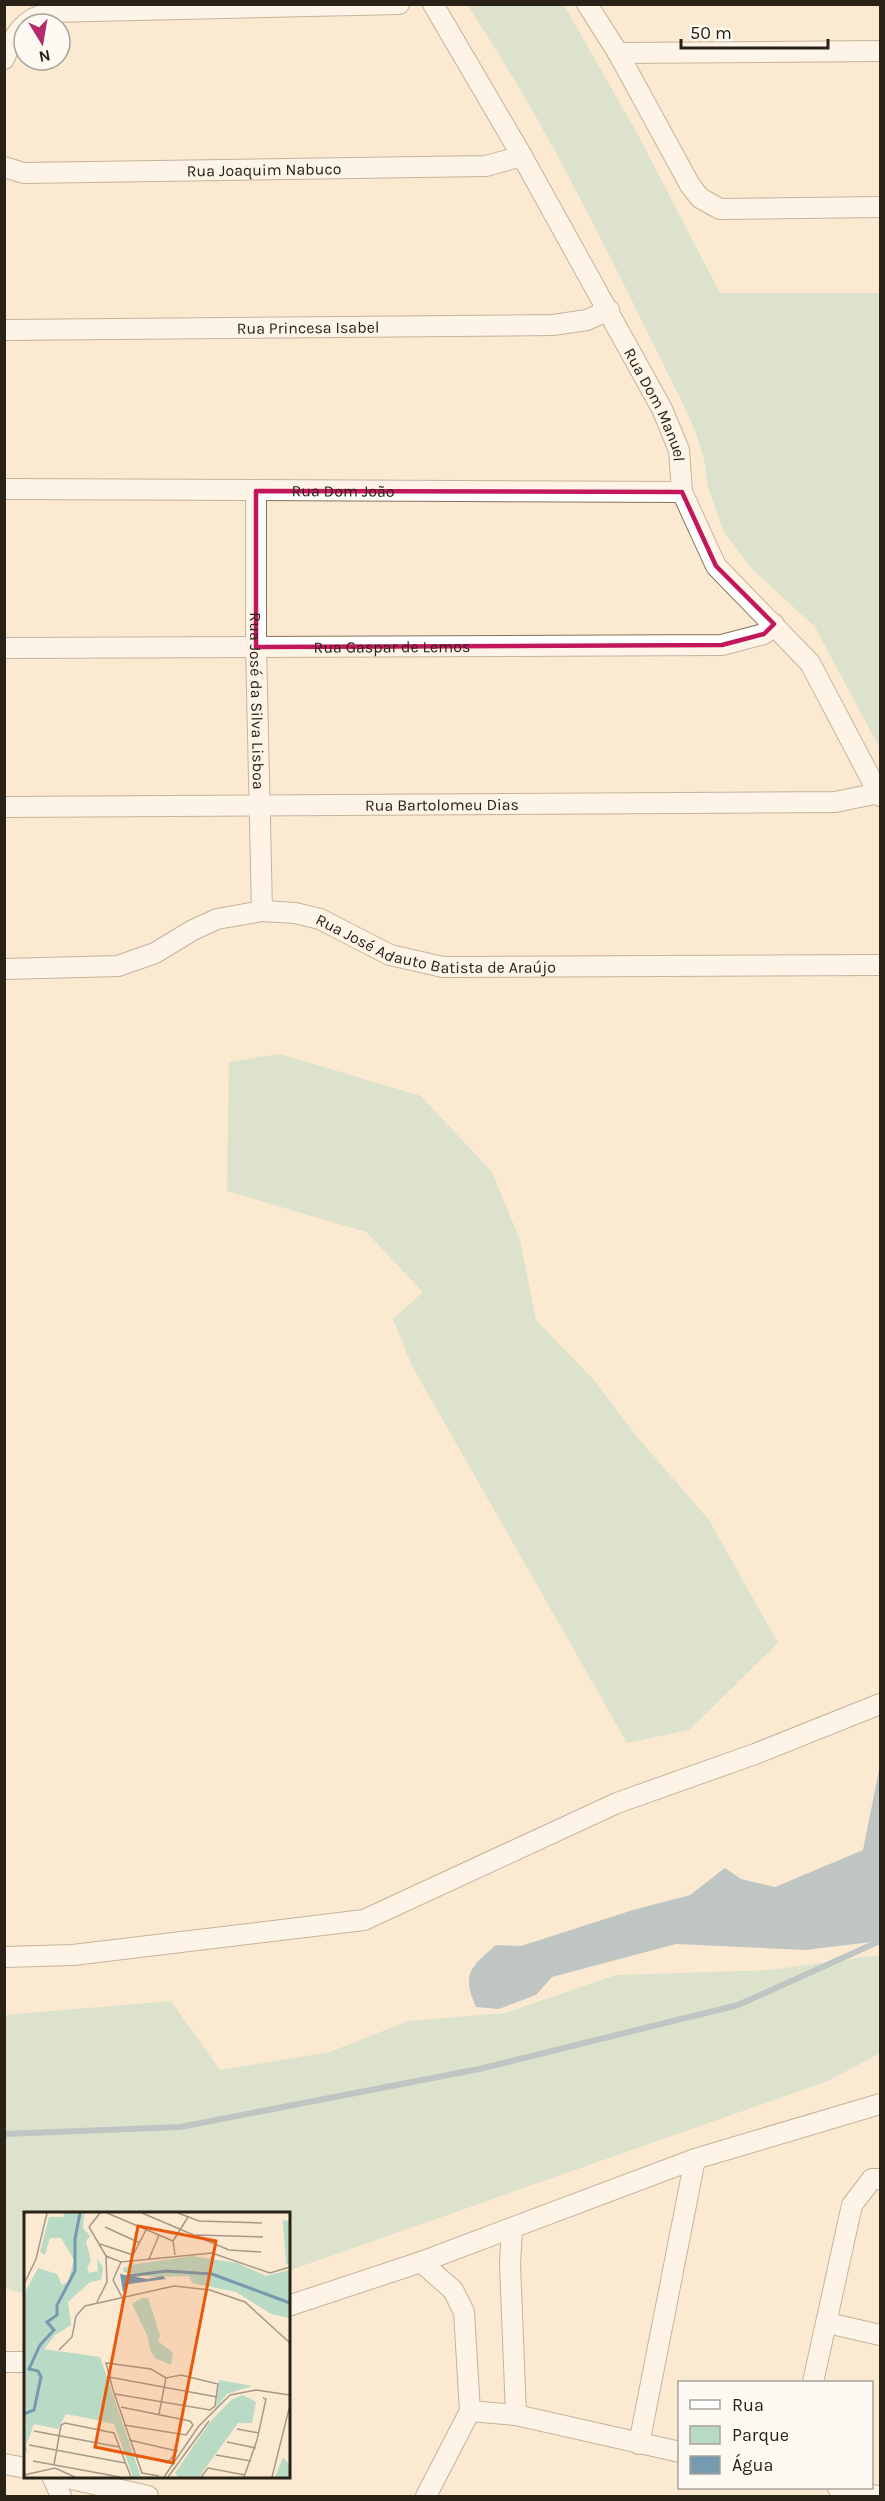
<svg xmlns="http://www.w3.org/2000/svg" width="885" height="2501" viewBox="0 0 885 2501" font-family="Karla,sans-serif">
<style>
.green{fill:#b9dac5}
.water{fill:#769ab0}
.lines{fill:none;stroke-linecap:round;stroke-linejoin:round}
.stream{stroke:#769ab0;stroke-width:6}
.minor-casing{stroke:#867258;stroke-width:22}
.minor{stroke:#fff;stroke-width:20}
.marked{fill:none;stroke:#c2185b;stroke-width:4.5;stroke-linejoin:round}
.labels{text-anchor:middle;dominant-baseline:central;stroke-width:6;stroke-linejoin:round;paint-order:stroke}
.street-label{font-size:16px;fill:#2a2217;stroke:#fdf9f3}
.inset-river{fill:none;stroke:#769ab0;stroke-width:3}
.inset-road{fill:none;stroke:#a79987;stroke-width:1.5}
.view{fill:#e8590c;fill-opacity:0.15;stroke:#e8590c;stroke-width:3}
.inset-edge{fill:none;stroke:#2a2217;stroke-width:3}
</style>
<rect width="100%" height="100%" fill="#fbe9d2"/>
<!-- green -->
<path class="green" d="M 467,5 L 564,5 L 637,133 L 720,293 L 880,293 L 880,749 L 815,627 L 753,570 L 724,532 L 708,487 L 704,459 L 696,433 L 685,408 C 617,272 552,131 467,5 Z
M 280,1054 L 421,1096 L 492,1172 L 520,1240 L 536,1320 L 594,1380 L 638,1438 L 709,1520 L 778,1643 L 689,1730 L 627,1743 L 412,1366 L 393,1319 L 423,1292 L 366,1232 L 227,1191 L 229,1062 Z
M 880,1955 L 880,2053 L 828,2081 L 288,2271 L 288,2213 L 26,2213 L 25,2294 L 5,2288 L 5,2015 L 171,2001 L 220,2070 L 330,2052 L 408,2021 L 505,2013 L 616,1975 L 770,1970 Z"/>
<!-- water -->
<path class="water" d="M 880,1765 L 880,1941 L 805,1950 L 676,1944 L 552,1977 L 536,1995 L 499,2009 L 476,2007 C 461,1973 471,1967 496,1945 L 521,1946 L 633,1910 L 690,1895 L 725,1868 L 741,1879 L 775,1887 L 863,1850 Z"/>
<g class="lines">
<!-- stream -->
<path class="stream" d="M 4,2134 L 180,2127 L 479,2069 L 738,2005 L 880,1941"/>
<!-- minor casing -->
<g class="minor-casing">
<g id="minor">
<path id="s1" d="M 433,4 L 522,156 L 662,409 L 679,450 L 682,492 L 716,566 L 810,663 L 880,796"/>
<path d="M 587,4 L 618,53 L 690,185 L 700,198 L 720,209 L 880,207"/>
<path d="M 618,53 L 880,51"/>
<path d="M 4,59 C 14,35 23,18 51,12 L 399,4"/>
<path id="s2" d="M 4,167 L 24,173 L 486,166 L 522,156"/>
<path id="s3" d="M 4,330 L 553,325 L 587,320 L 609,310"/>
<path id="s4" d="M 4,489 L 682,492"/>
<path id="s5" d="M 256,491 L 256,647 L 262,911"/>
<path id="s6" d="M 4,648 L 722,645 L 764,634 L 774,624"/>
<path id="s7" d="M 4,807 L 835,802 L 879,793"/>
<path id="s8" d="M 4,969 L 118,966 L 155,953 L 193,930 L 217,919 L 262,911 L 295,913 L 320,919 L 390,955 L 443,967 L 880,965"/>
<path d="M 4,1957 L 73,1955 L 364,1920 L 617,1803 L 755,1754 L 880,1704"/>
<path d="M 512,2228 L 510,2264 L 516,2415"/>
<path d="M 421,2262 L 453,2290 L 464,2312 L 470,2411 L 426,2496"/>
<path d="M 288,2306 L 421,2262 L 695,2159 L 880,2104"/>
<path d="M 828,2323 L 880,2335"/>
<path d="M 4,2362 L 26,2362"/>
<path d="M 813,2382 L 852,2205 L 872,2179 L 880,2179"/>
<path d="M 470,2411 L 516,2415 L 680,2452"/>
<path d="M 639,2444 L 695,2159"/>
<path d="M 4,2464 L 26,2468"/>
<path d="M 52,2476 L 61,2496"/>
<path d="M 58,2476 L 148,2496"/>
<path d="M 838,2488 L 878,2496"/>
</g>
</g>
<!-- minor -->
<use href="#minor" class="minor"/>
</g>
<!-- marked area -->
<path d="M0 0H885V2501H0ZM 256,491 L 682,492 L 716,566 L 774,624 L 764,634 L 722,645 L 256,647 Z" fill="#fbe9d2" fill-opacity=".55" fill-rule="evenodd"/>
<path class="marked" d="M 256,491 L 682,492 L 716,566 L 774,624 L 764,634 L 722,645 L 256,647 Z"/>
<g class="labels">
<!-- street labels -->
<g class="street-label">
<text stroke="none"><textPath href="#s2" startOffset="261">Rua Joaquim Nabuco</textPath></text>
<text stroke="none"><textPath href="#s3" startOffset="304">Rua Princesa Isabel</textPath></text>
<text stroke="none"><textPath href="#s1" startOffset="459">Rua Dom Manuel</textPath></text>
<text stroke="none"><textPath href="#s4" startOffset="339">Rua Dom João</textPath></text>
<text stroke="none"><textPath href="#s6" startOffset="388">Rua Gaspar de Lemos</textPath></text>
<text stroke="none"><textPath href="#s5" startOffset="210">Rua José da Silva Lisboa</textPath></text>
<text stroke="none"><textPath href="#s7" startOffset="438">Rua Bartolomeu Dias</textPath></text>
<text stroke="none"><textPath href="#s8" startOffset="450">Rua José Adauto Batista de Araújo</textPath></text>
</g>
</g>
<!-- overview -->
<g transform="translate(24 2212)">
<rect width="266" height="266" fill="#fbe9d2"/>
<path d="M 40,1 L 60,1 L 59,16 L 66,24 L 62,30 L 67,48 L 63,57 L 65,61 L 74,59 L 73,46 L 79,56 L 77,68 L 66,70 L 44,90 L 47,113 L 31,123 L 20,137 L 76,145 L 117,265 L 109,265 L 90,212 L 73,208 L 42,202 L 34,217 L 10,212 L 2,234 L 5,242 L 0,237 L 0,82 L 14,56 L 33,62 L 38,73 L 44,70 L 50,48 L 37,26 L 26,26 L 21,43 L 16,40 L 25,5 L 39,5 ZM 259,8 L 265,9 L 265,51 L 262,53 ZM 168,44 L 213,51 L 242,64 L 265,58 L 265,106 L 247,102 L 212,80 L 168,71 L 165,64 L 129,65 L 100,60 L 99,56 L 112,52 ZM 118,86 L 124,86 L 136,123 L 134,129 L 149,141 L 147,153 L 131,146 L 126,138 L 124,125 L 108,92 ZM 195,168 L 228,174 L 203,182 L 192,196 ZM 219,183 L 232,190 L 228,211 L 214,211 L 175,265 L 154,265 L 151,261 L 186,210 L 207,188 ZM 259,245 L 265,252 L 265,265 L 251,265 Z" fill="#b9dac5"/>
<path d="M 96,62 L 123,67 L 139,64 L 142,67 L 105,72 L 99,80 Z" fill="#769ab0"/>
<path class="inset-river" d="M 105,64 L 142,59 L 188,62 L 266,91M 0,202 L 10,198 L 17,165 L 14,159 L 5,157 L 16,133 L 30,118 L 23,110 L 33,103 L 33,93 L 51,59 L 51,27 L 56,1"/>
<path class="inset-road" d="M 83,1 L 149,29M 118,1 L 205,38 L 237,40M 154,1 L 175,9 L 238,11M 81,15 L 116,31M 172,23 L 239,25M 76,32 L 109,43 L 122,18M 151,43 L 149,29 L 164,5M 82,44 L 97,50 L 188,41 L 246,61 L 266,55M 125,47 L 135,23M 97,50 L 89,68 L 98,85M 0,72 L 12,47 L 23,1M 73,90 L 83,70 L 82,44 L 65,15 L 76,1M 35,138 L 48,125 L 52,104 L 61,94 L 150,74 L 186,78 L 221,90 L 266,131M 85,165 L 193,185M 91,182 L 186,198 L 191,194 L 194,172 L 157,163 L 142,166 L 127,157 L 82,151 L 89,178 L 118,261 L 135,264M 97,195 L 166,209 L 169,213 L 162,223 L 100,213M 135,202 L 142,166M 213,217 L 235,221M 10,219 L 95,235M 266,225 L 266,246M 105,228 L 153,239 L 145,249 L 111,244M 203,230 L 232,236M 5,233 L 101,251M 192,243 L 227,249M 9,249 L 96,265M 30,253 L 37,213 L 41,211 L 90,221 L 107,265M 0,263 L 31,256 L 51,265M 140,265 L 174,215 L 206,183 L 232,178 L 266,183M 144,265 L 185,209M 177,265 L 184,256 L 221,263M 220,265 L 233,228 L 242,187 L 239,186M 248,265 L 266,193"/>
<path class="view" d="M 114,14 L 192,29 L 149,251 L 71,235 Z"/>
<rect width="266" height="266" class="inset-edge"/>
</g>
<!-- border -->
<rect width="885" height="2501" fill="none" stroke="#2a2217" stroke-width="12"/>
<!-- legend -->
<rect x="678" y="2381" width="195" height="108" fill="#fdf9f3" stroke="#a9a39b" stroke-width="1.5"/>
<rect x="690" y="2400" width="30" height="9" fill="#ffffff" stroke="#a9a39b" stroke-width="1.5"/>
<text x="732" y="2411" font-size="18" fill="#2a2217">Rua</text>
<rect x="690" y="2426" width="30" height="18" fill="#b9dac5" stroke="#a9a39b" stroke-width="1.5"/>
<text x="732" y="2441" font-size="18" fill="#2a2217">Parque</text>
<rect x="690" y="2456" width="30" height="18" fill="#769ab0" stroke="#a9a39b" stroke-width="1.5"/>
<text x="732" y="2471" font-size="18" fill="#2a2217">Água</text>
<!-- north arrow -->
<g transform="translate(42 42) rotate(169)"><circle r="28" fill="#fdf9f3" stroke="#a9a39b" stroke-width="1.5"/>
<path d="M0-4.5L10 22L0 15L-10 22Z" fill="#b32b6d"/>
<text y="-9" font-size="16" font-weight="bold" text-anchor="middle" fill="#2a2217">N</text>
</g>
<!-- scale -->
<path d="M681 39v9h147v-9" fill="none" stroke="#2a2217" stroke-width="3"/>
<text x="690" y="39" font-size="18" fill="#2a2217" stroke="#fdf9f3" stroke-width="4.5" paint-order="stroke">50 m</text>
</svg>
